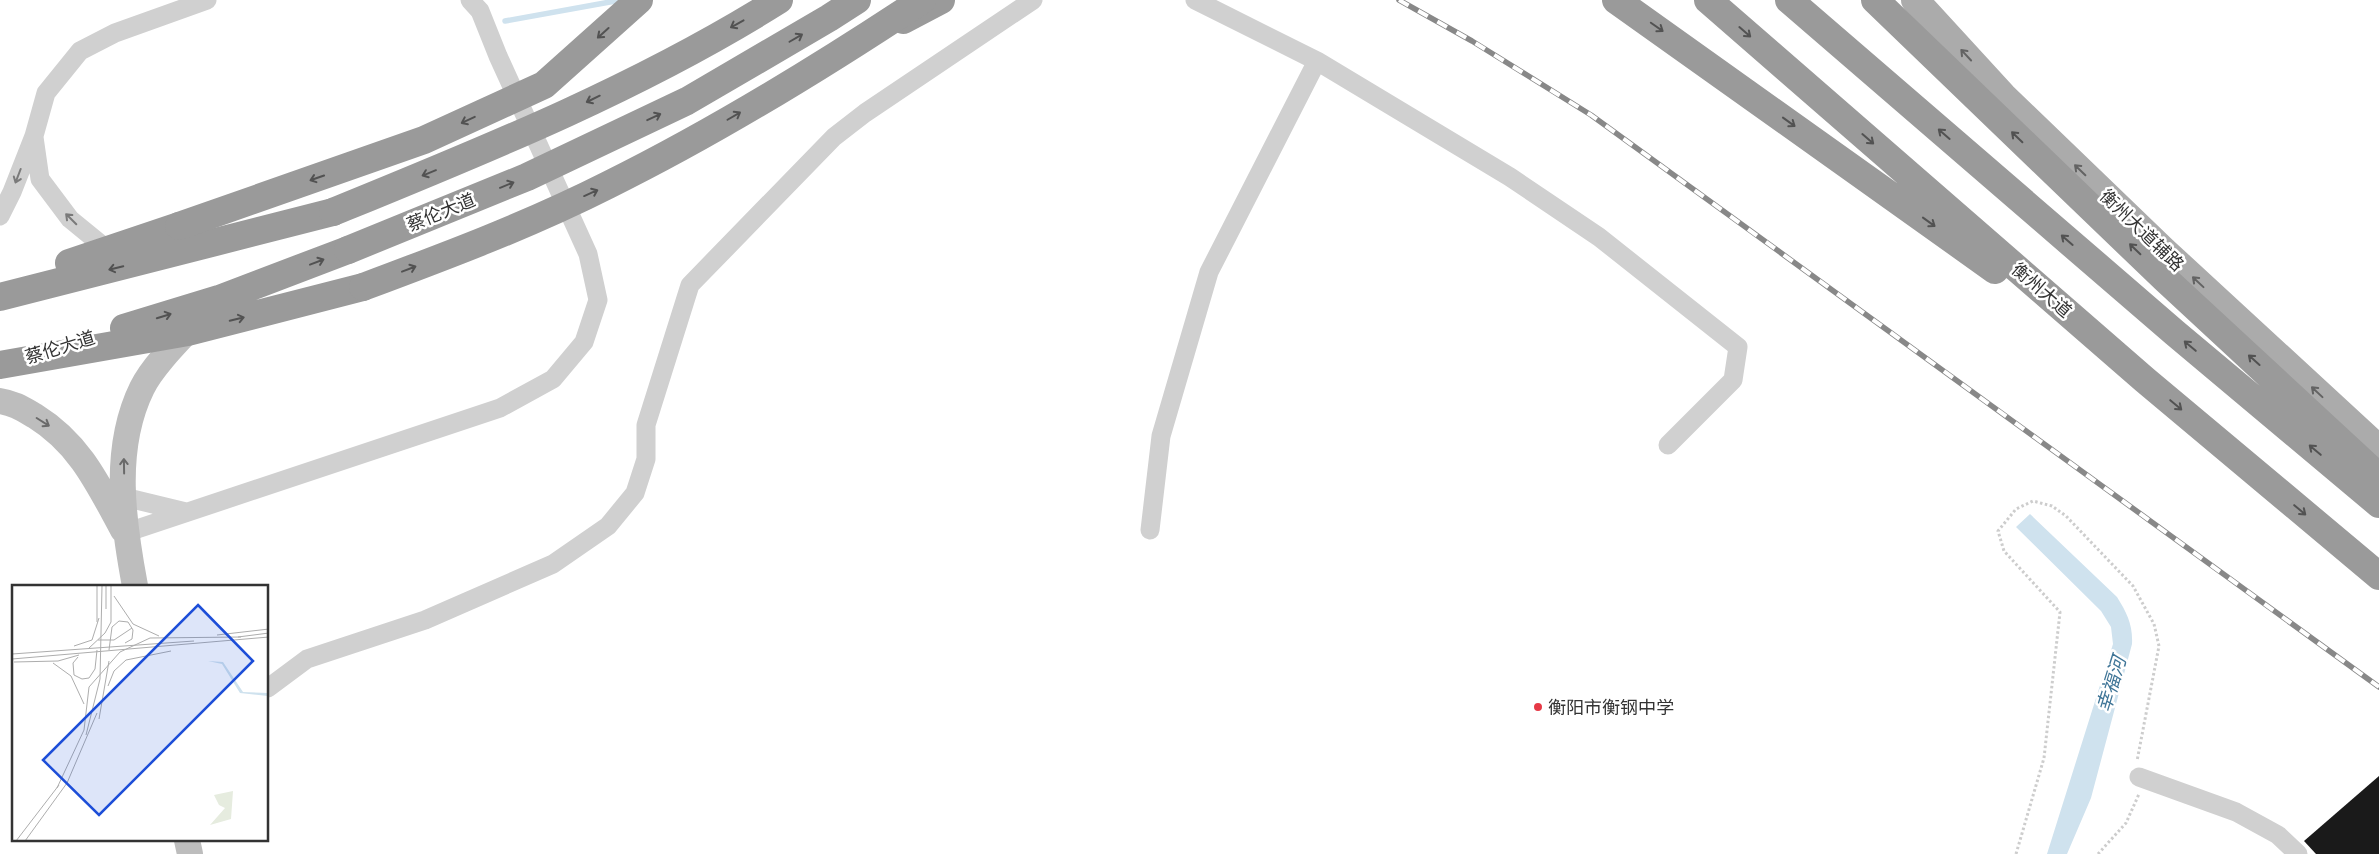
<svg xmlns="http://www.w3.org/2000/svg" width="2379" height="854" viewBox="0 0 2379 854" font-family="Mulish,'Noto Sans SC',sans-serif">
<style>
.water{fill:#cfe2ee}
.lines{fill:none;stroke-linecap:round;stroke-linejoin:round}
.stream{stroke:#cfe2ee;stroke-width:5.5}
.building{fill:#1a1a1a}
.path{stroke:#cdcdcd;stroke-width:3;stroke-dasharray:2.5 2.5;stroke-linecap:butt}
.street{stroke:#d0d0d0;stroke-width:19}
.secondary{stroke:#bdbdbd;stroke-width:26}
.primary{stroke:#ababab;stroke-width:28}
.highway{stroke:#9a9a9a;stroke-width:28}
.rail-casing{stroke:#888;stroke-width:5.5}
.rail{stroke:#fff;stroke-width:4;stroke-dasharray:11;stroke-linecap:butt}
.highway-bridge{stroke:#9a9a9a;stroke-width:28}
.oneway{stroke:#525252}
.oneway2{stroke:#636363}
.oneway3{stroke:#7a7a7a}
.oneway4{stroke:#6a6a6a}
.poi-dot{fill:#e63946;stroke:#fff;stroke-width:2}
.labels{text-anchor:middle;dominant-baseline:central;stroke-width:5;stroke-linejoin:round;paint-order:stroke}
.street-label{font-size:18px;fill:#333;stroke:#fff}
.poi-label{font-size:18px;fill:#333;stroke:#fff;text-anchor:start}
.water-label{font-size:19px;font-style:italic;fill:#3f7597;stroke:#fff}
.inset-road{fill:none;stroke:#adadad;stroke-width:1}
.view{fill:#1d4ed8;fill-opacity:0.15;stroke:#1d4ed8;stroke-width:2.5}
.inset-edge{fill:none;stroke:#333;stroke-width:2.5}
</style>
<rect width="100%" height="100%" fill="#fff"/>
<!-- water -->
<path class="water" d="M 2030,514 L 2117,597 C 2127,613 2133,625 2132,644 L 2091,798 L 2067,854 L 2047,854 L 2113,644 L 2111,627 L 2101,611 L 2016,527 Z"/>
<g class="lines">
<!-- stream -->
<path class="stream" d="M 505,21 L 621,0"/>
</g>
<!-- building -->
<path class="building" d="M 2379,776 L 2379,854 L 2316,854 L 2304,841 Z"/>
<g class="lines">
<!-- path -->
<path class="path" d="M 2016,854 L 2044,758 L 2060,612 L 2004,551 L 1998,531 L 2016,509 L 2033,501 L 2052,506 L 2066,516 L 2133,586 L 2154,624 L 2159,646 L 2137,761
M 2098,854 L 2126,823 L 2139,794"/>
<!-- street -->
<path class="street" d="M 1195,0 L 1317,61 L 1510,177 L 1599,237 L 1738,347 L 1733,380 L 1668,445
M 34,137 L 40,179 L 70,219 L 108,250
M 0,216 L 12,192 L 34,136 L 46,93 L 80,51 L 115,33 L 207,0
M 124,497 L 186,512
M 1150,530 L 1161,436 L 1209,272 L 1317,61
M 125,533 L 500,408 L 553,379 L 584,342 L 598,300 L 588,254 L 498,56 L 480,11 L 470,0
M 268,688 L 307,659 L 425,620 L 553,564 L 608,526 L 635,493 L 646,459 L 646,425 L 690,285 L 834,137 L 865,113 L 1033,0
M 2139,777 L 2236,812 L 2278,835 L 2298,854"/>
<!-- secondary -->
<path class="secondary" d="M 0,401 C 14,403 23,409 35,416 C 80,444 98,484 123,530
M 135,586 C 123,522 112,449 142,388 C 152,367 179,340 195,323
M 187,840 L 190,854"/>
<!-- primary -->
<path class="primary" d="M 1915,0 L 2003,96 L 2164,251 L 2379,449"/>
<!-- highway -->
<path class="highway" d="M 1616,0 L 1995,270
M 1708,0 L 2145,380 L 2379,576
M 1789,0 L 2175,333 L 2379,504
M 1875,0 L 2165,279 L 2379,477
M 903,20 L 941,0
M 69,263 L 179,226
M 0,297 L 333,212
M 124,328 L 219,299 L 348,250
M 0,365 L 188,332 L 363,287"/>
<!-- rail casing -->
<g class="rail-casing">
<path id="rail" d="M 1399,0 L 1472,41 L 1591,115 L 2379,687"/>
</g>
<!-- rail -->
<use href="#rail" class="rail"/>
<!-- highway-bridge -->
<path class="highway-bridge" d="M 333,212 C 485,150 639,88 779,0
M 179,226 L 424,140 L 544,85 L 639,0
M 348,250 L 527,177 L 687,101 L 829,18 L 857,0
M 363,287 C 446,256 529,225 608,185 C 717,131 821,67 922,0"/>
</g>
<!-- one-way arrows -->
<defs><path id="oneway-shaft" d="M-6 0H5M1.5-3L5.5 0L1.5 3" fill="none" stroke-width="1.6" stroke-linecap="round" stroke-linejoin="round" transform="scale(1.25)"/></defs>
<g class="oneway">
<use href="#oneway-shaft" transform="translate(737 24) rotate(151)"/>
<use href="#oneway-shaft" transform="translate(1657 27) rotate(35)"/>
<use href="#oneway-shaft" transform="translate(1745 32) rotate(41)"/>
<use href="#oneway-shaft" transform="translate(603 33) rotate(138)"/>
<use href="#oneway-shaft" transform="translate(796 38) rotate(-30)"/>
<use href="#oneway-shaft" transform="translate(593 99) rotate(154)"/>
<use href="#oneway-shaft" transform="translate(734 116) rotate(-30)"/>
<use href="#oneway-shaft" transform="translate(654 117) rotate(-25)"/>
<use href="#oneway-shaft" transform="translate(468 120) rotate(155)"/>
<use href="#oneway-shaft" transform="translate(1789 122) rotate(36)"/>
<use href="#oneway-shaft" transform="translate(1944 134) rotate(-139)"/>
<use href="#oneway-shaft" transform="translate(2017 137) rotate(-136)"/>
<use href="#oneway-shaft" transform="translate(1868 139) rotate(41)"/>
<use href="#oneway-shaft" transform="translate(429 173) rotate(158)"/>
<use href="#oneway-shaft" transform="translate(317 178) rotate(161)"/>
<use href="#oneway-shaft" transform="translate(507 185) rotate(-22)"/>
<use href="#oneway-shaft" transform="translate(591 193) rotate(-24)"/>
<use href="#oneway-shaft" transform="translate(1929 222) rotate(36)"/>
<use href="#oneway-shaft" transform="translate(2067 240) rotate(-139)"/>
<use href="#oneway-shaft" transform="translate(2135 249) rotate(-136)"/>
<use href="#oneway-shaft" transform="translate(317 262) rotate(-21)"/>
<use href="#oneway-shaft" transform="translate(116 268) rotate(166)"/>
<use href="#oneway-shaft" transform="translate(409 269) rotate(-21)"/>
<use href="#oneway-shaft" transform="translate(164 316) rotate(-17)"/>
<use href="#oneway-shaft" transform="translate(237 319) rotate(-14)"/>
<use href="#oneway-shaft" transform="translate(2190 346) rotate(-140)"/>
<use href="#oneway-shaft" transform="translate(2254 360) rotate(-138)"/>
<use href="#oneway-shaft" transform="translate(2176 405) rotate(40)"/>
<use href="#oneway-shaft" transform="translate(2315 450) rotate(-140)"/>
<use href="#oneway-shaft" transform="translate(2300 510) rotate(40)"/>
</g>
<g class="oneway2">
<use href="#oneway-shaft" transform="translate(1966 55) rotate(-133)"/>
<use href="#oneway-shaft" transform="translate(2080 170) rotate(-136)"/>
<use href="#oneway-shaft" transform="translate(2198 282) rotate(-137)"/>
<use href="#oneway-shaft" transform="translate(2317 392) rotate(-137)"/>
</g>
<g class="oneway3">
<use href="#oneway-shaft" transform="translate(18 176) rotate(111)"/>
<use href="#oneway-shaft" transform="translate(71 219) rotate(-135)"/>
</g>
<g class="oneway4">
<use href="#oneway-shaft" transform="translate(43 422) rotate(32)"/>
<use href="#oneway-shaft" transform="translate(124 466) rotate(-91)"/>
</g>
<!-- markers -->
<circle class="poi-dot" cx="1538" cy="707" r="5"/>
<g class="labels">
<!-- street labels -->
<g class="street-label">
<text transform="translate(441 212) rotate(-22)">蔡伦大道</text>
<text transform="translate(2142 230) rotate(44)">衡州大道辅路</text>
<text transform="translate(2042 290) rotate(41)">衡州大道</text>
<text transform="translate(60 347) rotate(-17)">蔡伦大道</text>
</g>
<!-- poi labels -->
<g class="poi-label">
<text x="1548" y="707">衡阳市衡钢中学</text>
</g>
<!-- water labels -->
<g class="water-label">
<text transform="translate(2111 684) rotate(-73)">幸福河</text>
</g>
</g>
<!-- overview -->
<g transform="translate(12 585)">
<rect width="256" height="256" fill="#fff"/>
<path d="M 221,206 L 219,234 L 198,240 L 213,223 L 207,220 L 202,210 Z" fill="#e6ecdf"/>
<path d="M 196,76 L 211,77 L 231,107 L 256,108 L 256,111 L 228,108 L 210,79 Z" fill="#cfe2ee"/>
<path class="inset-road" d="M 102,11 L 121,39 L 147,51M 94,24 L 94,1M 85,37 L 85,1M 205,50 L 257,44M 226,52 L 257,48M 86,55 L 102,55 L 120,43M 62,61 L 80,55 L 87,33M 76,64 L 93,48 L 99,37 L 99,1M 97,65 L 100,42 L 107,36 L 116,37 L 121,45 L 120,54 L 113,58M 0,69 L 182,56M 66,72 L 61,78 L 62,90 L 70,94 L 77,93 L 83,84 L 85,65M 0,74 L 257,52M 2,77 L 46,76 L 67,70M 41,78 L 59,91 L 72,119M 96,101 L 102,86 L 114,75 L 159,66M 87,134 L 97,76M 74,150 L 88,94 L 90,1M 45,203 L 72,145 L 77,102 L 108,67 L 138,53 L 229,52M 4,256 L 47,200M 13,256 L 55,198 L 85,128"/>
<path class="view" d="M 186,20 L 241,76 L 87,230 L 31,175 Z"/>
<rect width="256" height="256" class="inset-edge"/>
</g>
</svg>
